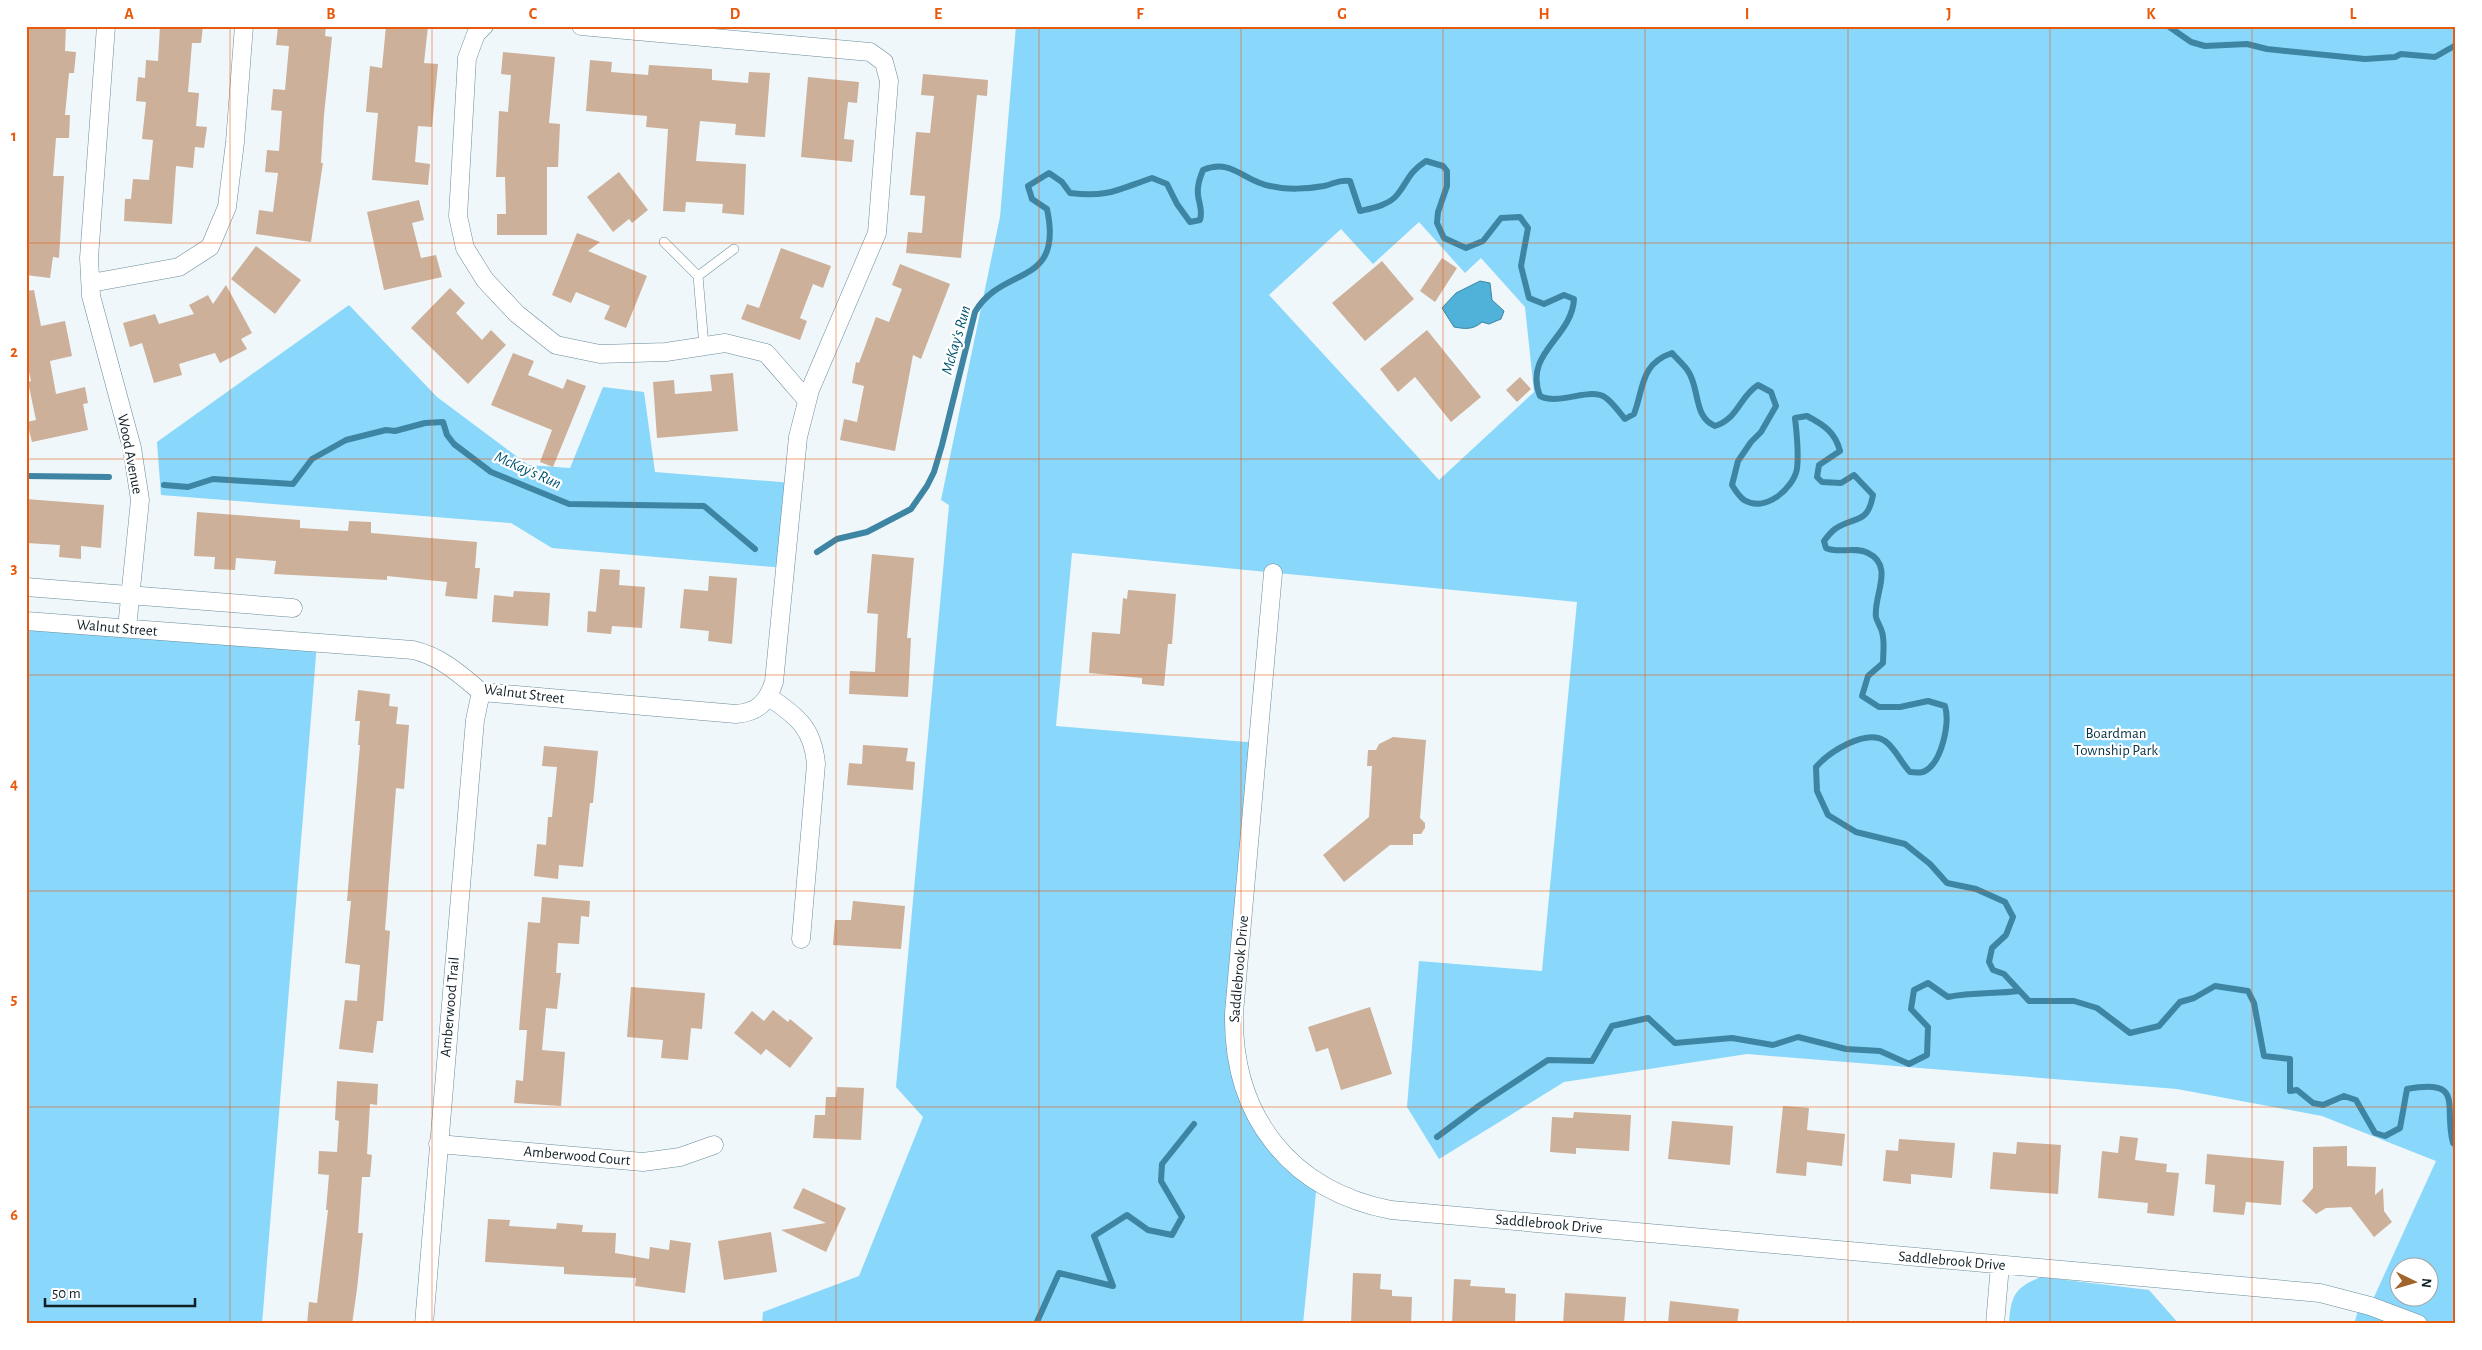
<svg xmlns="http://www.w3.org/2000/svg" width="2482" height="1350" viewBox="0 0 2482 1350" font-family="'Alegreya Sans',sans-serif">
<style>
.green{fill:#89d7fa;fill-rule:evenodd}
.water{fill:#50b1d9;stroke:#3d85a3}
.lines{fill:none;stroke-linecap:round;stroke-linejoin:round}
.stream{stroke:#3d85a3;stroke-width:6}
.building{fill:#cdb099}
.service-casing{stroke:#688c9c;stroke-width:10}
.minor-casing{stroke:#688c9c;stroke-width:19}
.service{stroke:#fff;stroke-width:9}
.minor{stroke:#fff;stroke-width:18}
.grid{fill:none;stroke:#e8590c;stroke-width:1;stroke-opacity:0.55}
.labels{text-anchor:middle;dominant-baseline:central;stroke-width:4.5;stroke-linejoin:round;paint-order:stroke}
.street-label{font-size:15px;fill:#111f26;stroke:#fff}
.park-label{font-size:15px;fill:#063445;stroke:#fff}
.water-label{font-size:16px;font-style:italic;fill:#005470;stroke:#fff}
.neatline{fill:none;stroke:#e8590c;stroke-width:2}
.grid-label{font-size:16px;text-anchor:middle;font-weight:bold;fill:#e8590c}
</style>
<rect width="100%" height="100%" fill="#eff7fa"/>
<!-- green -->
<path class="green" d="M 1016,26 L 2456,26 L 2456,1324 L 2418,1324 L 2370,1306 L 2436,1161 L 2322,1116 L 2177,1089 L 1747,1054 L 1564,1082 L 1439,1159 L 1407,1107 L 1419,961 L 1542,971 L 1577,602 L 1072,553 L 1056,726 L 1258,743 L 1234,1013 L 1248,1099 L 1317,1182 L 1303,1324 L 762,1324 L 763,1312 L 859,1276 L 923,1117 L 896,1087 L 949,505 L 941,500 L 1000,217 ZM 1419,222 L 1465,273 L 1481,258 L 1525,307 L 1534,392 L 1439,480 L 1269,295 L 1341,229 L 1373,264 ZM 2400,1268 L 2430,1268 L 2430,1298 L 2400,1298 Z
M 349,305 L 437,397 L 528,465 L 570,468 L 603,387 L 644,392 L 655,472 L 794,483 L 785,568 L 552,548 L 511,523 L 161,495 L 157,442 Z
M 26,621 L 317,643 L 262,1324 L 26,1324 Z
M 2041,1277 L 2149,1290 L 2179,1324 L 2009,1324 C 2011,1296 2014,1288 2041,1277 Z
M 2358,1311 L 2395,1324 L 2354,1324 Z"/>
<!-- water -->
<path class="water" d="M 1480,281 L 1490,283 L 1492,300 L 1504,311 L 1501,319 L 1489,324 L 1482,322 C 1473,330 1465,329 1454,327 L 1442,308 L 1456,293 Z"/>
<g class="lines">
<!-- stream -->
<path class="stream" d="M 2168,26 L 2191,42 L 2205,46 L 2247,44 L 2267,49 L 2365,59 L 2395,57 L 2401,54 L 2435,57 L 2456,45
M 26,476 L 109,477
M 164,485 L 188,487 L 213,479 L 293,484 L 312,459 L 346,440 L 386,430 L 395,431 L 425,423 L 443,422 L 447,435 L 454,444 L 491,472 L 569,504 L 704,506 L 755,549
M 817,552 L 837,539 L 867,532 L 911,509 L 927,486 L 934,472 L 942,445 L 975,312 C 1002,265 1064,288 1047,209 L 1032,199 L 1028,186 L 1049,173 L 1062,182 L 1070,193 C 1108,198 1119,189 1152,178 L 1167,184 L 1177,204 L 1190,222 L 1200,220 C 1203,210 1199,204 1198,195 C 1197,185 1200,178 1203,170 C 1232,158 1243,181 1270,186 C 1286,190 1308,189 1324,186 C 1334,184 1339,179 1350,181 L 1360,211 C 1373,208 1389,205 1397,195 C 1409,180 1408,173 1426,161 L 1443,166 L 1447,171 L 1447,186 L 1438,212 L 1437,223 L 1444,238 L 1466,248 L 1483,241 L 1501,218 L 1520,217 L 1528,228 L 1521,266 L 1529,298 L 1544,304 L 1564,295 L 1574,299 C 1572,338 1523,353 1540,396 C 1560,406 1591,386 1606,398 C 1613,403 1619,412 1625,419 L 1634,414 C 1644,388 1640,364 1672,353 C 1677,359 1684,365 1688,371 C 1700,388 1693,417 1715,426 C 1739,418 1739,397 1758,385 L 1771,392 L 1776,406 L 1761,432 L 1751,442 L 1738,461 L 1732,485 C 1735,490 1740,497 1744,500 C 1765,513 1793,489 1797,469 C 1799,452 1797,435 1795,418 L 1807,416 C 1824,425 1835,432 1840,451 L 1819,465 L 1817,477 L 1822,482 L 1841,483 L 1854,475 L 1873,495 C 1868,525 1854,516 1835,529 C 1831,532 1827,537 1824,541 L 1826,548 C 1839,554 1854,546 1868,553 C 1895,566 1873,596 1876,617 C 1877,622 1881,627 1882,632 C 1885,641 1883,653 1883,663 L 1868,676 L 1862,696 L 1879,707 L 1900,707 L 1928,701 L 1945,706 C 1950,723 1942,762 1925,771 C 1921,774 1915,772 1910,772 C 1901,763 1896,749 1885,741 C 1866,728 1829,752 1816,767 L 1817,791 L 1828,815 L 1856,832 L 1905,844 L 1930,864 L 1947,883 L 1976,889 L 2005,902 L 2013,917 L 2006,935 L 1992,948 L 1989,962 L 1993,970 L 2004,974 L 2029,1001 L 2074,1001 L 2097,1008 L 2130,1033 L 2159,1026 L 2180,1002 L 2194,998 L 2215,986 L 2248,991 L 2254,1003 L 2264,1056 L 2290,1059 L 2290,1091 L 2297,1090 L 2313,1103 L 2323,1105 L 2344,1096 L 2356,1100 L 2375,1133 L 2385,1136 L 2400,1128 L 2407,1089 C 2466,1078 2443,1107 2453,1143 L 2456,1145
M 1437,1137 L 1480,1105 L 1548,1060 L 1592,1061 L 1612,1026 L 1648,1018 L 1675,1043 L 1732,1038 L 1773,1045 L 1798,1037 L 1846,1049 L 1880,1051 L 1909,1064 L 1927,1055 L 1928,1027 L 1911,1009 L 1914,990 L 1928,983 L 1948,997 C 1972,992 1995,994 2019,991
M 1036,1324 L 1059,1273 L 1113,1286 L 1094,1236 L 1127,1215 L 1148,1230 L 1172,1235 L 1182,1217 L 1161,1181 L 1162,1164 L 1194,1124"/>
</g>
<!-- building -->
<path class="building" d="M 26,26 L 66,26 L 65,51 L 76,52 L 74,73 L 69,73 L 65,115 L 70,115 L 69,138 L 56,138 L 53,176 L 64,176 L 59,258 L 53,257 L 50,278 L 26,275 Z
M 160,26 L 203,26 L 201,43 L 192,43 L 188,92 L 199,93 L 196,126 L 207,127 L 204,148 L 195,147 L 193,168 L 176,166 L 172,224 L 124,221 L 125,199 L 131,199 L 133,179 L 149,180 L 153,140 L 142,139 L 146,102 L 136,101 L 138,77 L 145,78 L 146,60 L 158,61 Z
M 278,26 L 326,26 L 325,36 L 332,37 L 324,115 L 321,163 L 323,163 L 311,242 L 256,234 L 259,210 L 273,212 L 278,173 L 265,172 L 267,150 L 279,151 L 282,111 L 271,110 L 273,89 L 285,90 L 289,46 L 276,45 Z
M 386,26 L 428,26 L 424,63 L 438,64 L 432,127 L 418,126 L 415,162 L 430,164 L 428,185 L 372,180 L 378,113 L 366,112 L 370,66 L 382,68 Z
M 503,52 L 555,57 L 549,123 L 560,124 L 558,167 L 547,167 L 547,235 L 497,235 L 497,214 L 506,214 L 505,177 L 496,177 L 499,111 L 508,112 L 511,75 L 501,74 Z
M 590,60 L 612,62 L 611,72 L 648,75 L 649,65 L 712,69 L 712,80 L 748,83 L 749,72 L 770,73 L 765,137 L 735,135 L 736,124 L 700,121 L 696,161 L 746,164 L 744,215 L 722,213 L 723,204 L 686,202 L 685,212 L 663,211 L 668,129 L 646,127 L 647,116 L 586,111 Z
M 923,74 L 988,80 L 987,96 L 977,95 L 961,258 L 906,253 L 908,232 L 922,233 L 925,196 L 910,195 L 916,132 L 930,133 L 934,96 L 921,95 Z
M 808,77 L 859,82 L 857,103 L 848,102 L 844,139 L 854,140 L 852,162 L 801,157 Z
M 619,172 L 648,210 L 632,223 L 629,219 L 613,232 L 587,197 Z
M 419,200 L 424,220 L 412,223 L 421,258 L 436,255 L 442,277 L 384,290 L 367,212 Z
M 577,233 L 600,242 L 588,251 L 647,276 L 626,328 L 604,319 L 610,306 L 576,292 L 571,303 L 552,295 Z
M 256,246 L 301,280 L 275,314 L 231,279 Z
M 781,248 L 831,266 L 823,288 L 813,284 L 800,318 L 807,321 L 800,340 L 741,319 L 747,304 L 759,308 Z
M 1442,258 L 1457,268 L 1435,302 L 1420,291 Z
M 1382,261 L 1414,299 L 1365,341 L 1332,303 Z
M 900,264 L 950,284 L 921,359 L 913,355 L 895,451 L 840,440 L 844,419 L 857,422 L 864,386 L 852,383 L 856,362 L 859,363 L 876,317 L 889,322 L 902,289 L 892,285 Z
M 226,285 L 252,333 L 241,339 L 247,349 L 220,363 L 215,353 L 179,364 L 182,375 L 154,383 L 142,343 L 130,347 L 123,323 L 155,314 L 159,324 L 194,314 L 189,305 L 208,295 L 213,304 Z
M 450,288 L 465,303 L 456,313 L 482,340 L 491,330 L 506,345 L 468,384 L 411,328 Z
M 34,290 L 41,326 L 65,321 L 72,356 L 50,361 L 56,394 L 85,387 L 88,403 L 83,404 L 88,430 L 32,442 L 27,422 L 36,420 L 28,382 L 31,381 L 26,358 L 26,291 Z
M 1427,330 L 1481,397 L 1451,422 L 1415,377 L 1398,392 L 1380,369 Z
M 513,353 L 534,361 L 528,375 L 563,389 L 567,379 L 586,386 L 553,467 L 540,462 L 552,430 L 491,405 Z
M 733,373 L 738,431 L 657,438 L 653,382 L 674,380 L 675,394 L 712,391 L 710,375 Z
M 1520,377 L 1531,389 L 1517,402 L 1506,390 Z
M 26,499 L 104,505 L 101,548 L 81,546 L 81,559 L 59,557 L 60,545 L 26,543 Z
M 197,512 L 300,520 L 300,528 L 348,531 L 349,521 L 371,522 L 371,533 L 477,542 L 475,568 L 480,568 L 477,599 L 445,596 L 447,582 L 387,576 L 387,580 L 274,574 L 276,561 L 236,558 L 235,570 L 214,569 L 215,557 L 194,556 Z
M 872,554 L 914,558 L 907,638 L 911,638 L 908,697 L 849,694 L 850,671 L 875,672 L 878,614 L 867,613 Z
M 600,569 L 620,570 L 619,585 L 645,587 L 642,628 L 612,626 L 611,634 L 587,632 L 588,611 L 596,612 Z
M 709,576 L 737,578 L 732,644 L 708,641 L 709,631 L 680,628 L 684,589 L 708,591 Z
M 1128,590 L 1176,594 L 1172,644 L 1168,644 L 1164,686 L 1142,684 L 1142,678 L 1089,673 L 1092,632 L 1120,634 L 1123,598 L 1127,599 Z
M 514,591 L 550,593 L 548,626 L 492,622 L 494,595 L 513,597 Z
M 358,690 L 390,694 L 389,706 L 398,707 L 396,724 L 409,725 L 404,789 L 396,788 L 385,930 L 390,931 L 383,1021 L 377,1021 L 373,1053 L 339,1049 L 345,1000 L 357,1001 L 360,965 L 345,963 L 351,901 L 347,901 L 360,745 L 358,745 L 360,721 L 355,721 Z
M 1393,737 L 1426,740 L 1420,818 L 1425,823 L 1425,828 L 1421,834 L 1413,834 L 1413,845 L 1390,845 L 1344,882 L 1323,855 L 1369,817 L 1372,766 L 1367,766 L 1368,750 L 1376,750 L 1379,744 Z
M 863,745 L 908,748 L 906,761 L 915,762 L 913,790 L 847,785 L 849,763 L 862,764 Z
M 544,746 L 598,751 L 593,803 L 590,803 L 583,867 L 559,865 L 558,879 L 534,876 L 537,844 L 546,845 L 548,817 L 552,817 L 557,767 L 542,766 Z
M 542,897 L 590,901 L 589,917 L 581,916 L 579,944 L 558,943 L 556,973 L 561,973 L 557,1009 L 546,1008 L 542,1050 L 565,1052 L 561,1106 L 514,1103 L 516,1080 L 523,1081 L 527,1030 L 519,1030 L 528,922 L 540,923 Z
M 853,901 L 905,906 L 901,949 L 833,945 L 835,920 L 851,920 Z
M 631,987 L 705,993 L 702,1029 L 691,1028 L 688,1060 L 661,1058 L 663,1040 L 627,1037 Z
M 1370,1007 L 1392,1074 L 1341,1090 L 1328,1048 L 1316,1052 L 1308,1027 Z
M 773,1010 L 788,1022 L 790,1019 L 813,1038 L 790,1068 L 766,1049 L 761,1055 L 734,1033 L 752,1011 L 764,1021 Z
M 337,1081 L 378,1084 L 377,1105 L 370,1104 L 367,1154 L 372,1155 L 370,1177 L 362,1177 L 358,1233 L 363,1233 L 357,1289 L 352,1324 L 307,1324 L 309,1302 L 317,1303 L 328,1210 L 326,1210 L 329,1175 L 318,1174 L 319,1151 L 337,1152 L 339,1121 L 335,1120 Z
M 837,1087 L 864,1088 L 861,1140 L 813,1138 L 815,1115 L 825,1115 L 826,1097 L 836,1097 Z
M 1783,1106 L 1809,1108 L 1807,1130 L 1845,1134 L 1842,1166 L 1807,1162 L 1806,1176 L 1776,1173 Z
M 1574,1112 L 1631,1115 L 1629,1151 L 1576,1148 L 1576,1154 L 1550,1152 L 1552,1117 L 1573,1118 Z
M 1672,1121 L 1733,1126 L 1730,1165 L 1668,1159 Z
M 2120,1136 L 2138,1138 L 2135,1160 L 2167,1164 L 2166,1172 L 2179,1173 L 2174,1216 L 2147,1213 L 2148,1203 L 2098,1198 L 2102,1151 L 2118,1153 Z
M 1899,1139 L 1955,1143 L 1952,1178 L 1911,1174 L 1911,1184 L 1883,1181 L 1886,1150 L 1898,1151 Z
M 2017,1142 L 2061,1145 L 2058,1194 L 1990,1189 L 1993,1152 L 2016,1154 Z
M 2347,1146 L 2347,1166 L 2376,1167 L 2375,1195 L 2383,1188 L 2384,1211 L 2392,1222 L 2374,1237 L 2351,1207 L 2326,1208 L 2316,1214 L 2302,1201 L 2313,1188 L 2313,1147 Z
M 2207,1154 L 2284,1161 L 2281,1205 L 2246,1202 L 2244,1215 L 2213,1212 L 2215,1185 L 2205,1184 Z
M 803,1188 L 846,1208 L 826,1252 L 781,1230 L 826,1223 L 793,1208 Z
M 488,1219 L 510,1220 L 509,1226 L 556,1229 L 557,1223 L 583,1225 L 582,1232 L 616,1233 L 615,1253 L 649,1259 L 650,1247 L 669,1250 L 670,1240 L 691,1243 L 685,1293 L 635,1286 L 636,1278 L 564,1274 L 564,1267 L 485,1262 Z
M 771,1232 L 777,1272 L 724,1280 L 718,1241 Z
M 1353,1273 L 1381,1274 L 1380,1289 L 1392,1290 L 1392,1296 L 1412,1297 L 1411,1324 L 1351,1324 Z
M 1454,1279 L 1471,1280 L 1470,1286 L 1505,1288 L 1505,1293 L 1516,1294 L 1515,1324 L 1452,1324 Z
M 1565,1293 L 1626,1297 L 1624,1324 L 1563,1324 Z
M 1670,1301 L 1739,1309 L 1737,1324 L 1668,1324 Z"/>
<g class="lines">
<!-- service casing -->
<g class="service-casing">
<path id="service" d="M 664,242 L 698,276
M 704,346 L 698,276 L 734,249"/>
</g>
<!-- minor casing -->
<g class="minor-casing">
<path id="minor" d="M 106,26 L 89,258 L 91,296 L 132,448 L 140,500 L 127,628
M 484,26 L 476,34 L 467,58 L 458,216 L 465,248 L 485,280 L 517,314 L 556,345 L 600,354 L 666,352 L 725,343 L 766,353 L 806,399
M 91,283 L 179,267 L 210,247 L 227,207 L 235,142 L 244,26
M 1273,573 L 1234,1013 C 1232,1115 1289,1190 1391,1210 L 2320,1293 L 2370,1306 L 2418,1324
M 26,587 L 293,608
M 26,621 L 413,650 C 440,656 460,674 481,692 L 736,714 C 759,712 767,702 774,682 L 798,437 L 810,390 L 877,233 L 889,81 L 884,62 L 870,52 L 581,26
M 769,697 C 797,716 813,728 816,764 L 801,939
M 438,1144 L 643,1162 L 680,1157 L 714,1145
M 424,1324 L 475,720 L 481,692
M 1995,1324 L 2000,1265"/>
</g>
<!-- service -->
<use href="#service" class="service"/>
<!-- minor -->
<use href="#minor" class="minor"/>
</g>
<!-- grid -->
<path class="grid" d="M 230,26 L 230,1324M 432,26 L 432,1324M 634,26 L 634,1324M 836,26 L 836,1324M 1039,26 L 1039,1324M 1241,26 L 1241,1324M 1443,26 L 1443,1324M 1645,26 L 1645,1324M 1848,26 L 1848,1324M 2050,26 L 2050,1324M 2252,26 L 2252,1324M 26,243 L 2456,243M 26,459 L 2456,459M 26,675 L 2456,675M 26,891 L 2456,891M 26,1107 L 2456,1107"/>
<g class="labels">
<!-- street labels -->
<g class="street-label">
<text transform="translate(130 454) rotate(79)">Wood Avenue</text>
<text transform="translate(117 628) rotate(5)">Walnut Street</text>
<text transform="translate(524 694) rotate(7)">Walnut Street</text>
<text transform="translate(1239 969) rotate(-85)">Saddlebrook Drive</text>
<text transform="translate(450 1007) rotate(-85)">Amberwood Trail</text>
<text transform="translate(577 1156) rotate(5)">Amberwood Court</text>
<text transform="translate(1549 1224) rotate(5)">Saddlebrook Drive</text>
<text transform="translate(1952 1261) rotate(5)">Saddlebrook Drive</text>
</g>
<!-- park labels -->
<g class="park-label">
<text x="2116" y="733">Boardman<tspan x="2116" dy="17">Township Park</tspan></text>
</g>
<!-- water labels -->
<g class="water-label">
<text transform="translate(956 340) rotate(-74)">McKay's Run</text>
<text transform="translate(528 470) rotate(24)">McKay's Run</text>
</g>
</g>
<!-- border -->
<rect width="2482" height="1350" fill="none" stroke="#ffffff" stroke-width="55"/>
<!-- north arrow -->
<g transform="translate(2414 1282) rotate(95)"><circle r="24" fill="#ffffff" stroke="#a0a5a8"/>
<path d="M0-4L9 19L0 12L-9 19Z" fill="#a2642a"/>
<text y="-8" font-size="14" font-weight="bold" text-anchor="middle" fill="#111f26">N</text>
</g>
<!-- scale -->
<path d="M45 1298v8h150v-8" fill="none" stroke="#111f26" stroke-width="2.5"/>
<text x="52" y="1298" font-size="15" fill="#111f26" stroke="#ffffff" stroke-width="4" paint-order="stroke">50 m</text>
<rect x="28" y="28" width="2426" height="1294" class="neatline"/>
<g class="grid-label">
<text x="129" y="19">A</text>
<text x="331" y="19">B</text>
<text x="533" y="19">C</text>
<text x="735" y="19">D</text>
<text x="938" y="19">E</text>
<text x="1140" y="19">F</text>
<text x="1342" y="19">G</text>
<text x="1544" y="19">H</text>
<text x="1747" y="19">I</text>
<text x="1949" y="19">J</text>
<text x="2151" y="19">K</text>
<text x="2353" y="19">L</text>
<text x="14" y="141">1</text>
<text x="14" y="357">2</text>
<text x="14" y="573">3</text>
<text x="14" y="789">4</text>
<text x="14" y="1004">5</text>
<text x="14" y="1220">6</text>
</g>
</svg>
